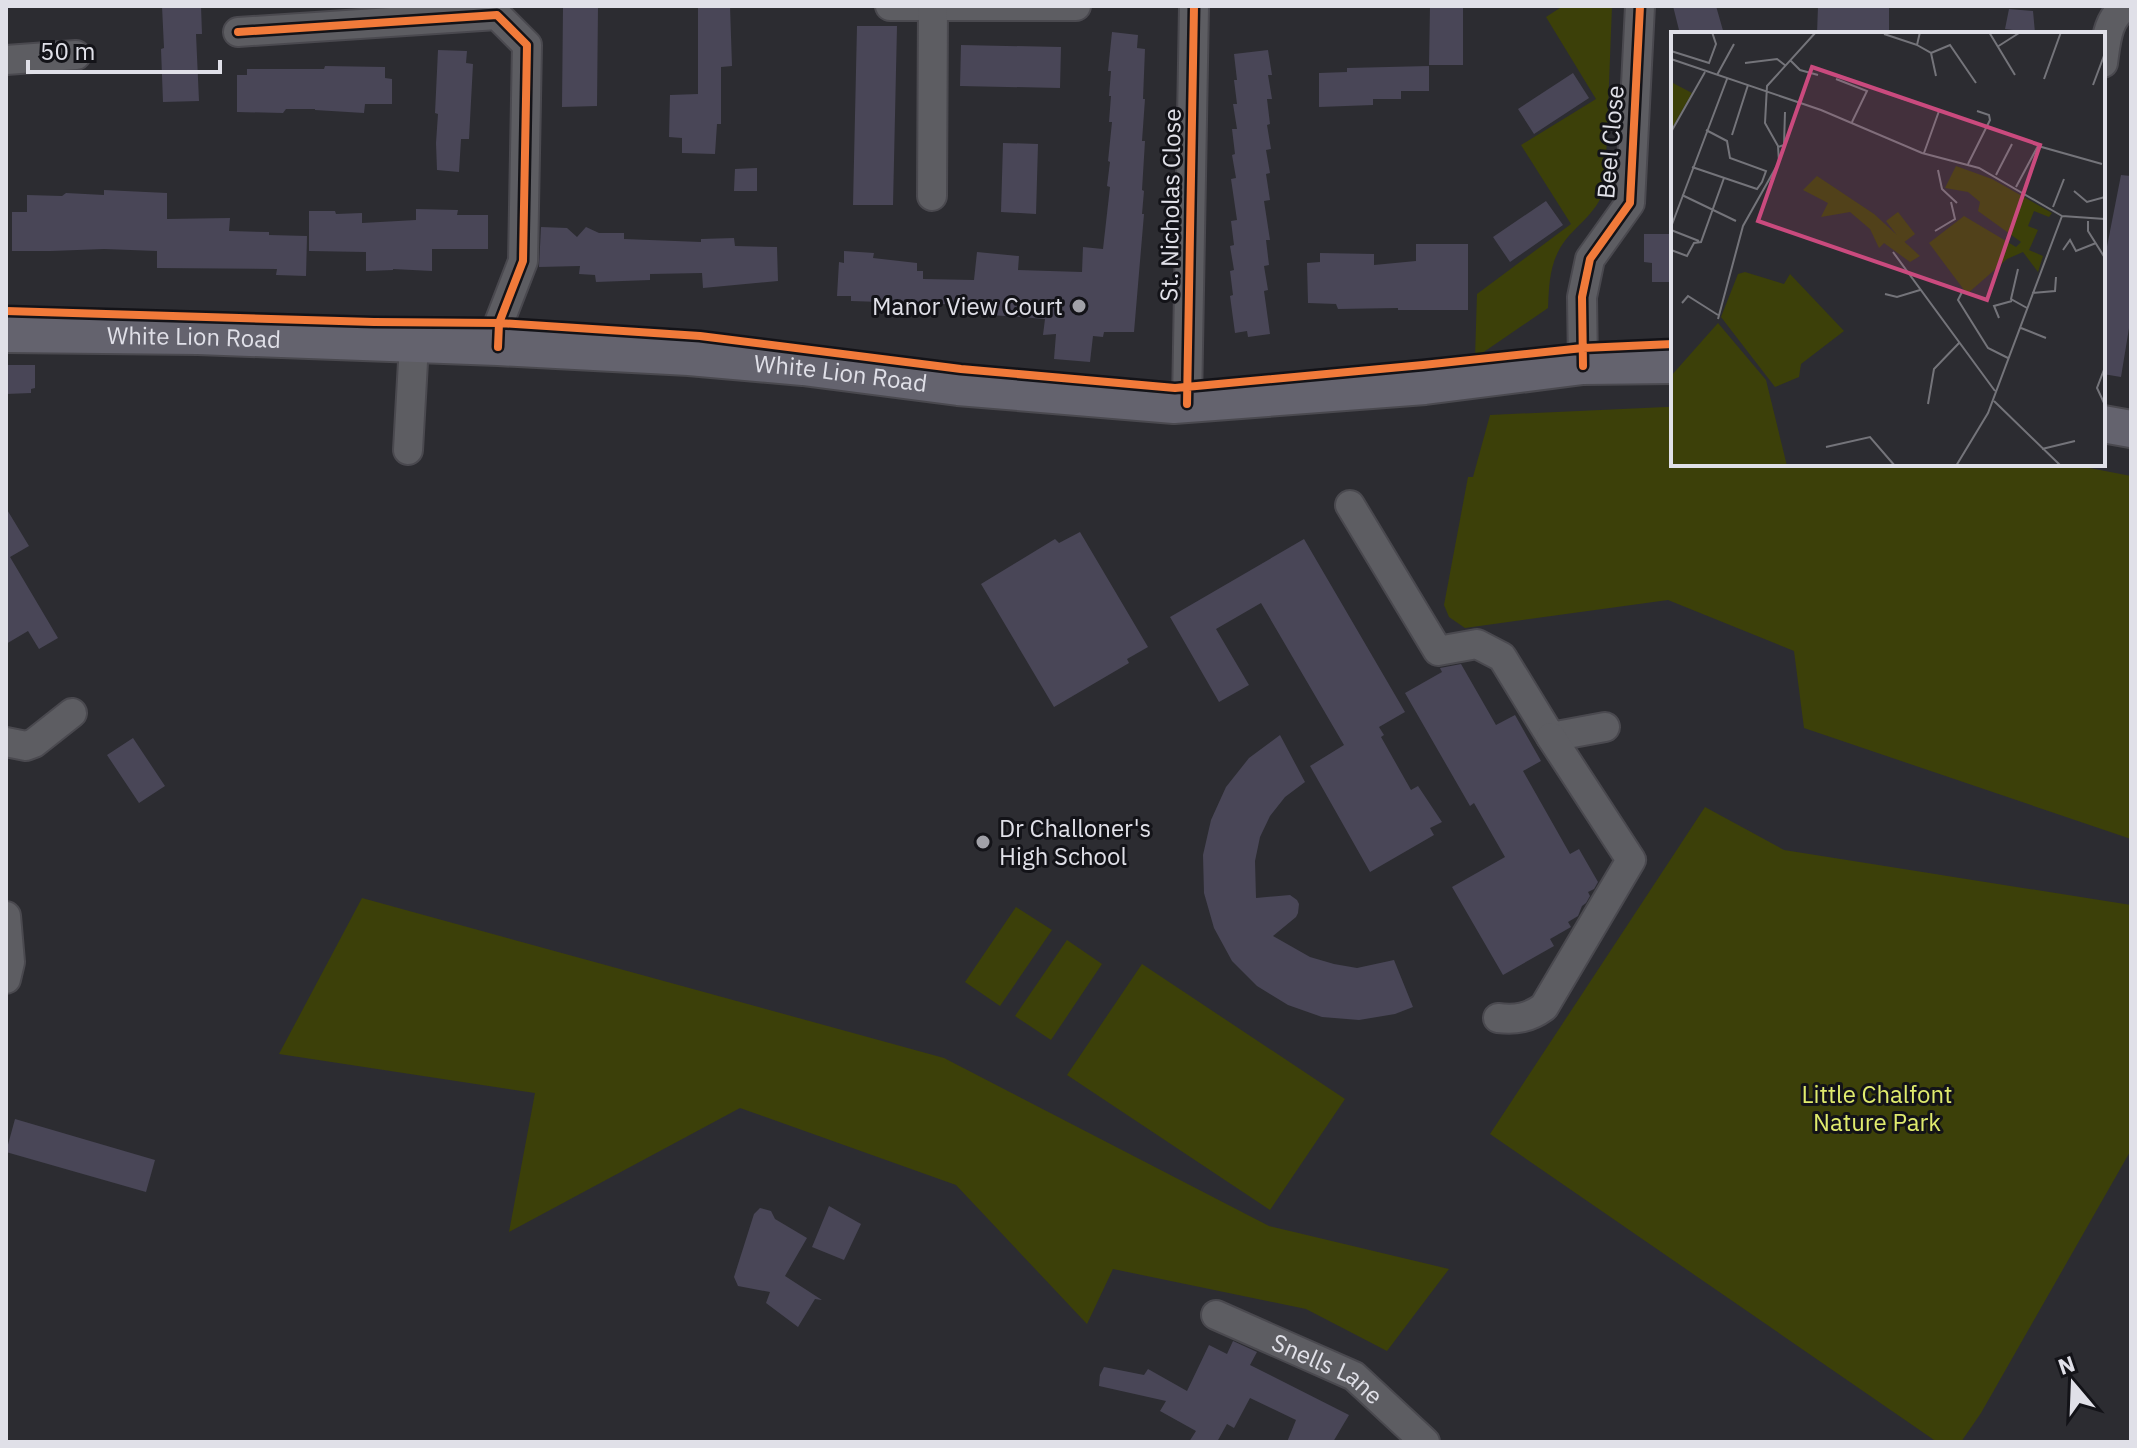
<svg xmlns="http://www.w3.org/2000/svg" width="2137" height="1448" viewBox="0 0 2137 1448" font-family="'IBM Plex Sans',sans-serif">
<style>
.green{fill:#3c4009}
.building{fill:#494657}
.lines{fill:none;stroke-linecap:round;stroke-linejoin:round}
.minor-casing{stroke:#4a494f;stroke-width:32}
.major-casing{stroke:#4a494f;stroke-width:40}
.minor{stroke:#5d5d62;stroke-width:28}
.major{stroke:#64636e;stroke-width:36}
.cycleway-casing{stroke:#131318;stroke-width:13}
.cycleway{stroke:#f17a3a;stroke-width:8}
.poi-dot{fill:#a1a1a8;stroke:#131318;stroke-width:3}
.labels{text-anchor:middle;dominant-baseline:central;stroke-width:6;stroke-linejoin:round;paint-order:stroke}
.street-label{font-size:24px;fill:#e0e0e8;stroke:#131318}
.poi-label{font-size:24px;fill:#e0e0e8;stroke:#131318;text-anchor:end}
.park-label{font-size:24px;fill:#e0eb6d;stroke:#131318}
.inset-road{fill:none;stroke:#74747a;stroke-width:2}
.view{fill:#ca4a7e;fill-opacity:0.15;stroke:#ca4a7e;stroke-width:4}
.inset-edge{fill:none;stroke:#e0e0e8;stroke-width:4}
</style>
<rect width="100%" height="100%" fill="#2c2c31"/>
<!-- green -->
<path class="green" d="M 1563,6 L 1612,6 L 1605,186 C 1598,216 1570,227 1558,252 C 1549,270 1549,289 1548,308 L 1475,358 L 1477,294 L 1571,224 L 1521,145 L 1596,99 L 1546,17 Z
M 1666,407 L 1673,407 L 1673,464 L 2069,464 L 2131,476 L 2131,839 L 1804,728 L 1794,651 L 1668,600 L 1465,628 L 1449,617 L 1444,605 L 1468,477 L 1473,477 L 1490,415 Z
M 1705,807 L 1784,850 L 2131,905 L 2131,1150 L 1981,1413 L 1961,1442 L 1937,1442 L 1490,1134 Z
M 362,898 L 944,1058 L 1269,1226 L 1449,1269 L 1387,1351 L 1306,1309 L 1113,1269 L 1087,1324 L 956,1185 L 740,1108 L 509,1232 L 535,1093 L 279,1054 Z
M 1016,907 L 1052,930 L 1000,1006 L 965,982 Z
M 1067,940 L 1102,964 L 1051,1040 L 1015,1016 Z
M 1142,964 L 1345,1099 L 1270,1210 L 1067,1075 Z"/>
<!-- building -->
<path class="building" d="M 162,6 L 201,6 L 202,34 L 196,34 L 199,101 L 163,102 L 161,49 L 164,48 Z
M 563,6 L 598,6 L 597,106 L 562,107 Z
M 698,6 L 730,6 L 732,66 L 721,67 L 721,124 L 717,124 L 715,154 L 682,153 L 682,138 L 669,137 L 670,95 L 698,94 Z
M 1430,6 L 1463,6 L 1463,65 L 1429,65 Z
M 1673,6 L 1716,6 L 1724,34 L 1680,34 Z
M 1818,6 L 1889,6 L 1889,34 L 1817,34 Z
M 2009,9 L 2033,11 L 2035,33 L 2005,29 Z
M 857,26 L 897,26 L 893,205 L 853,205 Z
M 1112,32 L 1138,35 L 1137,48 L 1145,49 L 1143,99 L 1145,99 L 1142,141 L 1145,141 L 1142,190 L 1144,191 L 1142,214 L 1144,214 L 1134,332 L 1104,332 L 1103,337 L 1093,336 L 1090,362 L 1054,359 L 1056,334 L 1043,335 L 1045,319 L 991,315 L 991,312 L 971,311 L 972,305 L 851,301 L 851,296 L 837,296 L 839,262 L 844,263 L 844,251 L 874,253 L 873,258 L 917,263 L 917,271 L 923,271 L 923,279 L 974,280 L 977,252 L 1019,256 L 1018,270 L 1082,272 L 1083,247 L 1103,249 L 1110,187 L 1107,186 L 1110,162 L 1108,161 L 1112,122 L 1109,122 L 1111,96 L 1109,96 L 1111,71 L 1108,71 Z
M 961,45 L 1061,47 L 1060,88 L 960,86 Z
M 438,50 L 467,51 L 466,63 L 473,64 L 469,139 L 461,139 L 459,172 L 437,170 L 436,143 L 438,114 L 435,113 Z
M 1268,50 L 1272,75 L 1268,75 L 1272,99 L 1267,99 L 1270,124 L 1267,125 L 1271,149 L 1266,150 L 1270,173 L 1266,174 L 1270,200 L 1264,201 L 1270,240 L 1266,240 L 1269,265 L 1264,266 L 1268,290 L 1264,291 L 1270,334 L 1248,337 L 1247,331 L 1235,333 L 1230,296 L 1233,295 L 1230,271 L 1234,270 L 1230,246 L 1234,245 L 1231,221 L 1237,220 L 1231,179 L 1236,178 L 1232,155 L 1235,154 L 1232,129 L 1237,129 L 1233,104 L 1237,104 L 1234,80 L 1237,80 L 1234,54 Z
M 325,66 L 385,67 L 385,78 L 392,79 L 392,104 L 365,104 L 364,113 L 315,110 L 315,109 L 286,109 L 283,113 L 237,112 L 237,75 L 247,75 L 247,69 L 324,69 Z
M 1429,66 L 1429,91 L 1401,91 L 1401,99 L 1373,99 L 1373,105 L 1319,107 L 1319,73 L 1347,72 L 1347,68 Z
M 1573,73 L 1589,98 L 1534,134 L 1518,109 Z
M 1003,143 L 1038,144 L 1036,214 L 1001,212 Z
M 757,168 L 757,191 L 734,191 L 735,169 Z
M 2121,175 L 2131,176 L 2131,316 L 2121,377 L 2103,374 L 2103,267 Z
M 104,190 L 167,193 L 167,219 L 230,218 L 229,231 L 269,232 L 269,235 L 307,236 L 306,276 L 276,275 L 277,269 L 157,268 L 157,251 L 104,249 L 51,251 L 12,251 L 12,212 L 27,212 L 27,195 L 62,196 L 66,193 L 104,195 Z
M 1546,201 L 1563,225 L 1510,262 L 1493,237 Z
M 416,209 L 458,210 L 457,215 L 488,215 L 488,249 L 432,249 L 432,271 L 393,269 L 393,270 L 366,271 L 366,252 L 309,251 L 309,211 L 335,211 L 336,214 L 362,213 L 362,223 L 416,220 Z
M 541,227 L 567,228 L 577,237 L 586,227 L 599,233 L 624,233 L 624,239 L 701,242 L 701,239 L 734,238 L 735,246 L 777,247 L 778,281 L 703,288 L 702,273 L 650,274 L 650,280 L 596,282 L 595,275 L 579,274 L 580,266 L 539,267 Z
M 1644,234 L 1673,234 L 1673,282 L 1652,282 L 1652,263 L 1644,262 Z
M 1416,244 L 1468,244 L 1468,310 L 1398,310 L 1398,308 L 1338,309 L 1336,304 L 1308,303 L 1307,263 L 1320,262 L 1320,253 L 1374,254 L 1374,265 L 1416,261 Z
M 6,365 L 35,365 L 35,388 L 31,389 L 31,393 L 6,394 Z
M 6,508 L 29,546 L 10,557 L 58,638 L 39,649 L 28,631 L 6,644 Z
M 1080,532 L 1148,647 L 1127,659 L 1129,663 L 1054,707 L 981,584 L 1055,539 L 1059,543 Z
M 1304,539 L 1405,712 L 1379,727 L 1384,735 L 1381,737 L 1411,790 L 1418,786 L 1442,822 L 1430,828 L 1434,835 L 1370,872 L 1310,766 L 1344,745 L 1261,603 L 1216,629 L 1249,685 L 1219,702 L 1170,617 Z
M 1461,664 L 1496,725 L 1515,715 L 1541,761 L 1523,771 L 1570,854 L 1579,849 L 1598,882 L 1594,889 L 1588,892 L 1590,896 L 1586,903 L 1582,906 L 1578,916 L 1568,922 L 1571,927 L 1550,939 L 1554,946 L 1503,975 L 1452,887 L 1505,857 L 1474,803 L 1470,806 L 1405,693 L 1442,672 L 1440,668 Z
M 1280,735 L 1305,782 L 1285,797 L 1270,816 L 1260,837 L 1255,861 L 1256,898 L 1290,895 L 1297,900 L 1299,904 L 1298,913 L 1296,917 L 1273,936 L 1310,957 L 1334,964 L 1357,968 L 1394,960 L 1413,1007 L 1395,1014 L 1359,1020 L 1322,1017 L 1288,1005 L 1257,986 L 1232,961 L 1214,928 L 1204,893 L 1203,855 L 1211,820 L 1226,787 L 1249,758 Z
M 133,738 L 165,786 L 139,803 L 107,755 Z
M 15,1119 L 155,1160 L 146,1192 L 6,1152 Z
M 829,1206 L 861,1224 L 844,1260 L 812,1247 Z
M 760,1208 L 771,1211 L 775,1219 L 807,1238 L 785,1276 L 822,1300 L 815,1299 L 798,1327 L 766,1303 L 770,1292 L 738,1286 L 734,1277 L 754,1214 Z
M 1233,1341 L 1257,1352 L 1250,1365 L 1349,1415 L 1333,1442 L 1287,1442 L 1296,1420 L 1250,1398 L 1234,1428 L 1227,1424 L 1217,1442 L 1189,1442 L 1196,1431 L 1160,1411 L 1166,1401 L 1099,1386 L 1100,1375 L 1104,1367 L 1144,1375 L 1148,1369 L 1187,1391 L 1209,1345 L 1227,1354 Z"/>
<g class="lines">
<!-- minor casing -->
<g class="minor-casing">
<g id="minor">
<path d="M 890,6 L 1076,6"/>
<path d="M 238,32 L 497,15 L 527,45 L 523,261 L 499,323 L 498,347"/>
<path d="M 6,60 L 76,55"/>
<path d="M 2103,63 C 2106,42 2107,17 2127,6"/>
<path d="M 932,196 L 933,6"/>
<path d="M 1583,366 L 1582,297 L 1590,259 L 1630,203 L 1640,6"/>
<path d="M 1187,404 L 1194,6"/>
<path d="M 408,450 L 414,344"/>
<path d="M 1350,505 L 1438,651 L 1477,644 L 1502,657 L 1551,737 L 1605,727"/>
<path d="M 6,742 L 26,746 L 34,743 L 72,713"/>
<path d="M 6,916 L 10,962 L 6,979"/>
<path d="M 1498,1018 C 1516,1020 1529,1018 1544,1007 L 1631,860 L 1551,737"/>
<path id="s1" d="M 1216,1315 L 1354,1376 L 1425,1442"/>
</g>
</g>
<!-- major casing -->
<g class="major-casing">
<g id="major">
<path id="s2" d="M 6,334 L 198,336 L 498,347 L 689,357 L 803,367 L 958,387 L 1174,405 L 1425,386 L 1583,366 L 1673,365"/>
<path d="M 2103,424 L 2131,429"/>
</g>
</g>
<!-- minor -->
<use href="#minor" class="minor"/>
<!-- major -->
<use href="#major" class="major"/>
<!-- cycleway casing -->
<g class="cycleway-casing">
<path id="cycleway" d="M 238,32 L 497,15 L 527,45 L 523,261 L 499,323 L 498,347
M 6,311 L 374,322 L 499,323 L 700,336 L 961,369 L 1175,388 L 1423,365 L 1583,348 L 1673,344
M 1583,366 L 1582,297 L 1590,259 L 1630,203 L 1640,6
M 1187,404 L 1194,6"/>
</g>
<!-- cycleway -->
<use href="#cycleway" class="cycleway"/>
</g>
<!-- markers -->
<g class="poi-dot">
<circle cx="1079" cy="306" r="8"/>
<circle cx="983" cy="842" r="8"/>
</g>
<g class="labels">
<!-- street labels -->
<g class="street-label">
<text transform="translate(1610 142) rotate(-85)">Beel Close</text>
<text transform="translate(1170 205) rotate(-89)">St. Nicholas Close</text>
<text stroke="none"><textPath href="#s2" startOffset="188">White Lion Road</textPath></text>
<text stroke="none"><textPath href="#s2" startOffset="836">White Lion Road</textPath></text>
<text stroke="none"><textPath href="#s1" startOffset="124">Snells Lane</textPath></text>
</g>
<!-- poi labels -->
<g class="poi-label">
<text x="1063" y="306">Manor View Court</text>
<text x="999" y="828" text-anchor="start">Dr Challoner's<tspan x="999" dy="28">High School</tspan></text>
</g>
<!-- park labels -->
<g class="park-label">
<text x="1877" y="1094">Little Chalfont<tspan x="1877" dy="28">Nature Park</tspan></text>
</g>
</g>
<!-- overview -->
<g transform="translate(1671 32)">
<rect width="434" height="434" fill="#2c2c31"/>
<path d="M 0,50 L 21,61 L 0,98 ZM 285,134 L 321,147 L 381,181 L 378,185 L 363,179 L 357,194 L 367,198 L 358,218 L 372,224 L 367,240 L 352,220 L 336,227 L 296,262 L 258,211 L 293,184 L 345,215 L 350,210 L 307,179 L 309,170 L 297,160 L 274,156 ZM 146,144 L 203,182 L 249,224 L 239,230 L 213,211 L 208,216 L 199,197 L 179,180 L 150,185 L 157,171 L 132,158 ZM 227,180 L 244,202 L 232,211 L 215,189 ZM 74,240 L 113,252 L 119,242 L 173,299 L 130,332 L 128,345 L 104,355 L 50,285 L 67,242 ZM 47,291 L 95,348 L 116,434 L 0,434 L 0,344 Z" fill="#3c4009"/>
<path class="inset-road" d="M 318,0 L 344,43M 213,2 L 246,13 L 249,0M 246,13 L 260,21 L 265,44M 326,15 L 348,1M 0,19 L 38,31 L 45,12 L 41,0M 260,21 L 279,13 L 305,51M 0,27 L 150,78 L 251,121 L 308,136 L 391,184M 120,29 L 129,38 L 147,43M 74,31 L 106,27 L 115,34M 46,43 L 63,12M 165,47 L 196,59 L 181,90M 373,47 L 390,0M 422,53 L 434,21M 230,66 L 291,86M 0,100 L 34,40M 61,103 L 77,53M 107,115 L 113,113 L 114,80M 253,121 L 268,79M 297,132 L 319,88 L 318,83 L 306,79M 21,135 L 86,157 L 91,150 L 95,139 L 59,126 L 56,109 L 35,98M 267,138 L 271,157 L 286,171M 325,143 L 341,112M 345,155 L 367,114 L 431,132M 403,159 L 416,170 L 434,165M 11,163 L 65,189M 382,175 L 393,147M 391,184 L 434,187M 417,189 L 417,199 L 434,226M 0,195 L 56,47M 0,198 L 28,209M 264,199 L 284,187 L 280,170M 0,218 L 16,224 L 23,211 L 30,210 L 53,146M 392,218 L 399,208 L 405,219 L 425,211M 222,220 L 324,359M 347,237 L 340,267 L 356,276M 291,260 L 287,268 L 317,316 L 337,326M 361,261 L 384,259 L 385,245M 214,262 L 226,265 L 249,258M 11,271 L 17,264 L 47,283M 328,286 L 323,274 L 341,269M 47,287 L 72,194 L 108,130 L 107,114 L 94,91 L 96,54 L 145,0M 350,296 L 375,306M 434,335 L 426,356 L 434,373M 323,369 L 390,434M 257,372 L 263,337 L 289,310M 155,415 L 199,405 L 224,434M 371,417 L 404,409M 285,434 L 317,381 L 391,184"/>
<path class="view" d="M 141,35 L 369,113 L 316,268 L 87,189 Z"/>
<rect width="434" height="434" class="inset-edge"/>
</g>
<!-- border -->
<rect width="2137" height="1448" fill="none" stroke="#e0e0e8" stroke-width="16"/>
<!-- north arrow -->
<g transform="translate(2073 1384) rotate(341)" stroke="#131318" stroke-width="6" paint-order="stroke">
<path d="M0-6L14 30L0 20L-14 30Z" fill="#e0e0e8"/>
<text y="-12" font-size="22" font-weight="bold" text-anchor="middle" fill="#e0e0e8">N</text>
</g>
<!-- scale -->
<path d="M28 60v12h192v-12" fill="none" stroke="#e0e0e8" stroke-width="4"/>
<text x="40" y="60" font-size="24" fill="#e0e0e8" stroke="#131318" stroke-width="6" paint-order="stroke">50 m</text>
</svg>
